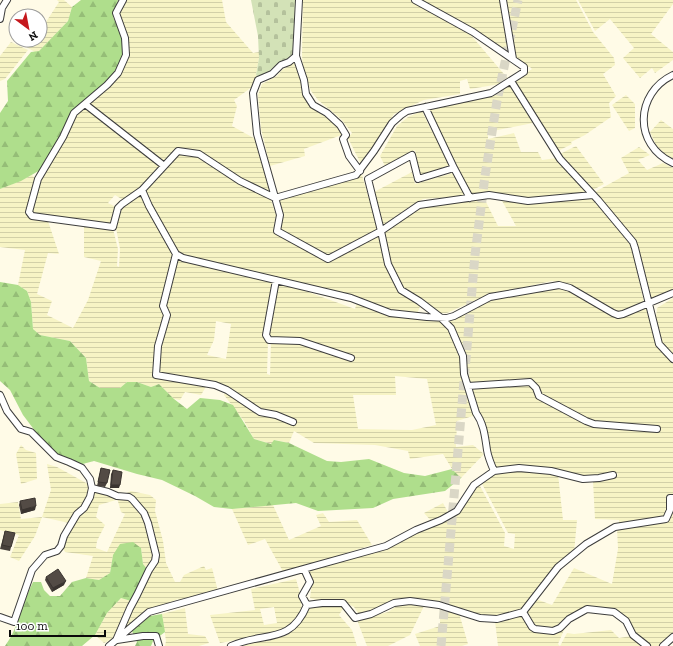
<svg xmlns="http://www.w3.org/2000/svg" width="673" height="646" viewBox="0 0 673 646" font-family="'Zilla Slab',serif">
<style>
.farmland{fill:url(#farmland-rules);fill-rule:evenodd}
.forest{fill:url(#forest-firs)}
.cemetery{fill:url(#cemetery-stones)}
.lines{fill:none;stroke-linecap:round;stroke-linejoin:round}
.highway-tunnel{stroke:#dad7c6;stroke-width:9;stroke-dasharray:9 4.5;stroke-linecap:butt}
.minor-casing{stroke:#3d3d3d;stroke-width:8}
.minor{stroke:#fff;stroke-width:6}
.wall{fill:#47403b}
.shaded-wall{fill:#3a3430}
.building{fill:#534b45;stroke:#3a3430}
</style>
<defs>
<pattern id="farmland-rules" width="6" height="5" patternUnits="userSpaceOnUse"><rect width="6" height="5" fill="#f7f4c5"/><path d="M0 2.5h6" fill="none" stroke="#d2d0a8"/></pattern>
<pattern id="forest-firs" width="22" height="20" patternUnits="userSpaceOnUse"><rect width="22" height="20" fill="#afde8c"/><path d="M5 1l3.5 6h-7zM16 11l3.5 6h-7z" fill="#95bd77"/></pattern>
<pattern id="cemetery-stones" width="16" height="16" patternUnits="userSpaceOnUse"><rect width="16" height="16" fill="#d3e2b7"/><path d="M2 7V4a2 2 0 0 1 4 0v3zM10 15v-3a2 2 0 0 1 4 0v3z" fill="#b4c19c"/></pattern>
</defs>
<rect width="100%" height="100%" fill="#fffbe7"/>
<!-- farmland -->
<path class="farmland" d="M 57,0 L 64,0 L 72,7 L 68,21 L 39,51 L 35,52 L 12,39 L 16,33 L 16,40 L 40,40 L 40,27 L 42,28 L 59,2 Z
M 125,0 L 222,0 L 226,22 L 253,53 L 259,52 L 259,58 L 256,75 L 258,77 L 252,87 L 234,100 L 237,106 L 232,126 L 261,142 L 270,192 L 261,191 L 217,164 L 177,149 L 163,163 L 88,104 L 127,57 L 117,14 Z
M 303,0 L 410,0 L 470,34 L 509,80 L 506,83 L 470,89 L 467,79 L 460,81 L 460,94 L 424,100 L 394,114 L 361,164 L 348,138 L 352,133 L 341,119 L 318,100 L 311,91 L 303,71 L 302,55 Z
M 417,0 L 501,0 L 510,55 Z
M 505,0 L 576,0 L 593,32 L 614,58 L 615,65 L 603,74 L 616,96 L 609,103 L 611,117 L 585,135 L 571,142 L 572,144 L 558,151 L 515,84 L 516,80 L 532,69 L 530,67 L 527,67 L 515,58 Z
M 578,0 L 673,0 L 673,4 L 651,34 L 673,52 L 673,60 L 655,73 L 652,68 L 640,78 L 623,58 L 634,48 L 610,19 L 595,31 Z
M 11,42 L 28,50 L 5,79 L 0,81 L 0,56 Z
M 295,62 L 301,79 L 304,96 L 312,108 L 338,125 L 344,134 L 304,149 L 305,156 L 270,166 L 261,129 L 258,95 L 262,84 L 277,76 L 282,70 Z
M 511,84 L 533,123 L 488,132 L 488,139 L 514,133 L 521,152 L 538,152 L 542,160 L 557,158 L 588,194 L 528,198 L 472,195 L 429,109 Z
M 626,95 L 635,104 L 635,128 L 629,131 L 612,105 Z
M 85,106 L 160,166 L 141,189 L 123,200 L 115,195 L 108,203 L 116,207 L 112,225 L 33,215 L 31,211 L 39,179 L 74,114 Z
M 422,111 L 430,128 L 441,146 L 450,165 L 420,176 L 415,150 L 385,166 L 380,156 L 397,126 L 408,117 Z
M 661,120 L 673,129 L 673,158 L 666,155 L 656,145 L 650,132 Z
M 576,146 L 604,184 L 591,191 L 560,154 Z
M 639,147 L 650,155 L 638,160 L 647,170 L 663,163 L 673,168 L 673,290 L 649,301 L 638,253 L 593,193 L 629,173 L 621,158 Z
M 177,153 L 198,156 L 226,175 L 271,200 L 276,215 L 273,231 L 329,262 L 379,235 L 400,291 L 421,304 L 417,314 L 390,311 L 360,298 L 339,292 L 184,257 L 178,252 L 151,205 L 146,191 L 147,187 Z
M 412,172 L 415,184 L 453,173 L 465,196 L 423,199 L 412,205 L 383,225 L 374,192 Z
M 32,175 L 35,178 L 27,216 L 29,218 L 48,221 L 59,254 L 48,253 L 37,294 L 52,301 L 47,315 L 73,328 L 88,300 L 101,261 L 84,257 L 84,227 L 113,229 L 118,249 L 117,266 L 119,267 L 120,249 L 116,228 L 119,208 L 141,193 L 174,254 L 162,305 L 165,315 L 155,376 L 207,385 L 201,395 L 185,392 L 180,400 L 174,399 L 159,384 L 151,387 L 137,382 L 127,382 L 120,388 L 100,388 L 89,381 L 86,358 L 70,341 L 40,335 L 33,329 L 31,302 L 27,291 L 18,285 L 25,250 L 0,247 L 0,189 L 20,181 Z
M 362,175 L 378,230 L 329,256 L 280,230 L 283,216 L 278,200 Z
M 484,198 L 498,226 L 516,226 L 501,199 L 592,198 L 631,243 L 644,303 L 621,313 L 612,312 L 564,283 L 552,281 L 487,295 L 447,313 L 440,313 L 403,290 L 389,263 L 384,233 L 420,207 Z
M 177,259 L 274,282 L 265,336 L 268,342 L 267,374 L 270,375 L 271,342 L 301,343 L 352,360 L 353,358 L 301,340 L 271,338 L 269,335 L 277,282 L 297,288 L 355,309 L 357,302 L 376,310 L 395,315 L 412,318 L 442,320 L 452,333 L 461,355 L 463,375 L 476,415 L 457,421 L 456,447 L 473,445 L 484,454 L 461,478 L 452,469 L 443,454 L 410,459 L 408,451 L 375,445 L 314,443 L 294,431 L 289,443 L 275,440 L 272,444 L 254,439 L 244,421 L 224,395 L 226,391 L 260,413 L 275,416 L 294,425 L 295,422 L 276,414 L 262,411 L 225,386 L 196,378 L 158,374 L 159,346 L 169,315 L 165,306 ZM 216,321 L 231,324 L 226,359 L 207,355 L 214,340 ZM 395,376 L 427,379 L 436,425 L 412,430 L 358,429 L 353,395 L 396,395 Z
M 559,288 L 569,289 L 617,318 L 625,317 L 646,307 L 657,345 L 673,362 L 673,496 L 665,518 L 619,525 L 619,520 L 595,519 L 593,481 L 618,475 L 617,473 L 588,480 L 557,470 L 495,469 L 470,388 L 529,384 L 534,388 L 538,398 L 579,421 L 625,429 L 659,432 L 660,429 L 594,422 L 541,396 L 536,384 L 471,385 L 468,382 L 464,353 L 445,320 L 490,299 Z
M 673,298 L 673,355 L 660,341 L 656,318 L 657,308 Z
M 21,445 L 26,450 L 36,453 L 37,479 L 21,484 L 16,454 Z
M 47,464 L 57,467 L 88,484 L 89,494 L 84,505 L 74,514 L 69,523 L 42,517 L 35,536 L 19,561 L 10,557 L 19,535 L 0,530 L 0,504 L 18,502 L 21,519 L 42,517 L 51,490 Z
M 519,470 L 558,474 L 563,520 L 577,520 L 574,553 L 522,610 L 498,617 L 480,616 L 412,600 L 365,615 L 358,613 L 354,607 L 340,600 L 320,601 L 310,598 L 312,582 L 309,571 L 396,545 L 415,533 L 453,516 L 473,488 L 479,484 L 505,533 L 504,546 L 514,549 L 515,534 L 508,533 L 481,482 L 493,474 Z
M 93,491 L 114,495 L 116,500 L 99,505 L 96,517 L 105,525 L 97,541 L 96,548 L 107,552 L 125,514 L 121,512 L 117,498 L 129,499 L 143,514 L 155,554 L 154,561 L 145,567 L 143,564 L 141,548 L 113,555 L 110,573 L 99,580 L 86,578 L 93,556 L 65,552 L 63,548 L 65,537 Z
M 131,491 L 150,495 L 156,500 L 155,511 L 163,541 L 166,563 L 175,582 L 180,582 L 184,575 L 204,566 L 206,570 L 212,568 L 218,591 L 181,605 L 178,599 L 157,608 L 118,635 L 156,561 L 144,512 L 122,495 Z
M 673,499 L 673,635 L 661,646 L 650,646 L 635,634 L 616,610 L 585,607 L 560,626 L 553,629 L 535,627 L 526,613 L 536,599 L 552,605 L 574,568 L 612,584 L 618,549 L 617,528 L 668,520 Z
M 443,503 L 449,514 L 432,522 L 424,513 Z
M 273,505 L 289,540 L 321,526 L 316,515 L 323,513 L 329,522 L 357,520 L 372,545 L 321,561 L 300,572 L 286,577 L 265,539 L 248,545 L 232,509 Z
M 296,579 L 300,593 L 302,611 L 292,627 L 279,632 L 220,643 L 210,615 L 255,610 L 251,589 ZM 274,607 L 277,623 L 264,625 L 260,609 Z
M 121,598 L 131,601 L 112,639 L 104,643 L 95,635 L 107,613 Z
M 400,604 L 424,606 L 410,635 L 388,646 L 367,646 L 357,620 L 388,612 Z
M 341,605 L 344,607 L 339,615 L 352,630 L 357,646 L 237,646 L 241,643 L 268,641 L 287,635 L 294,629 L 309,608 Z
M 185,608 L 188,634 L 205,636 L 209,643 L 199,646 L 165,646 L 166,641 L 162,614 Z
M 440,608 L 459,613 L 468,644 L 462,646 L 420,646 L 415,634 L 440,626 Z
M 521,615 L 531,629 L 555,633 L 567,623 L 558,644 L 560,646 L 567,633 L 574,634 L 611,630 L 619,638 L 631,636 L 635,641 L 645,646 L 498,646 L 495,621 Z"/>
<!-- forest -->
<path class="forest" d="M 81,0 L 118,0 L 113,17 L 124,40 L 124,56 L 116,72 L 87,100 L 77,107 L 42,169 L 21,181 L 0,189 L 0,113 L 8,101 L 7,81 L 31,52 L 39,51 L 68,21 L 72,7 Z
M 0,282 L 18,285 L 27,291 L 31,302 L 33,329 L 40,335 L 70,341 L 86,358 L 89,381 L 100,388 L 120,388 L 127,382 L 137,382 L 151,387 L 159,384 L 174,399 L 187,409 L 200,398 L 220,400 L 233,405 L 254,439 L 271,444 L 274,440 L 289,443 L 327,461 L 341,462 L 369,459 L 404,473 L 425,476 L 452,469 L 461,478 L 445,491 L 393,499 L 373,508 L 318,511 L 296,503 L 232,509 L 214,507 L 195,496 L 162,480 L 137,474 L 94,461 L 75,466 L 54,456 L 23,415 L 10,390 L 0,381 Z
M 133,542 L 141,548 L 143,564 L 147,569 L 131,601 L 121,598 L 107,613 L 95,635 L 82,646 L 5,646 C 19,627 22,603 33,582 L 41,582 L 44,590 L 50,596 L 60,596 L 72,582 L 86,578 L 99,580 L 110,573 L 113,555 L 120,544 Z
M 162,614 L 165,632 L 153,641 L 151,646 L 135,646 L 137,642 L 132,631 L 150,616 Z"/>
<!-- cemetery -->
<path class="cemetery" d="M 251,0 L 295,0 L 294,53 L 290,59 C 285,61 279,63 275,66 C 267,72 268,74 258,77 L 256,75 L 259,58 L 258,36 Z"/>
<g class="lines">
<!-- highway-tunnel -->
<path class="highway-tunnel" d="M 441,646 L 475,255 L 485,176 L 497,101 L 518,0"/>
<!-- minor casing -->
<g class="minor-casing">
<path id="minor" d="M 123,0 L 116,13 L 125,38 L 126,55 L 118,73 L 107,85 L 74,113 L 63,137 L 38,179 L 29,212 L 32,216 L 113,227 L 118,208 L 122,204 L 142,190 L 178,151 L 199,154 L 240,181 L 275,198 L 356,175 L 374,151 L 392,123 L 401,115 L 407,111 L 491,93 L 524,72 L 524,67 L 473,32 L 415,0
M 299,0 L 296,56 L 304,80 L 306,94 L 313,105 L 327,113 L 340,125 L 346,135 L 343,139 L 349,156 L 360,171
M 503,0 L 513,59
M 0,19 L 2,8 L 7,0
M 296,56 L 289,62 L 281,65 L 272,74 L 258,80 L 253,93 L 257,134 L 280,215 L 277,231 L 328,259 L 381,231 L 368,179 L 412,155 L 418,179 L 454,168 L 425,107
M 673,75 C 635,93 633,145 673,163
M 511,81 L 560,159 L 598,200 L 633,242 L 635,248 L 659,344 L 673,359
M 85,104 L 163,165
M 454,168 L 470,198
M 142,190 L 149,206 L 176,254 L 183,258 L 351,298 L 390,313 L 427,317 L 447,318 L 454,316 L 490,297 L 559,285 L 570,288 L 613,313 L 618,315 L 623,314 L 673,293
M 176,254 L 163,306 L 167,315 L 158,346 L 156,375 L 215,385 L 227,390 L 260,412 L 276,415 L 293,422
M 276,280 L 266,335 L 269,340 L 300,341 L 351,358
M 468,386 L 530,382 L 536,388 L 539,396 L 586,421 L 594,424 L 657,429
M 0,395 L 7,411 L 21,429 L 31,432 L 56,457 L 69,462 L 82,468 L 90,479 L 92,488
M 494,471 L 519,468 L 551,471 L 583,479 L 599,478 L 613,475
M 304,569 L 310,582 L 302,596 L 307,605
M 307,605 L 322,603 L 343,603 L 355,618 L 371,614 L 394,603 L 410,601 L 439,605 L 480,618 L 497,619 L 523,612 L 532,627 L 535,629 L 553,631 L 560,628 L 569,619 L 587,609 L 614,612 L 626,621 L 633,635 L 647,646
M 523,612 L 558,567 L 586,544 L 615,527 L 666,519 L 670,510 L 670,498 L 673,498
M 0,617 L 14,622 L 32,570 L 45,555 L 57,551 L 61,546 L 64,536 L 77,514 L 84,508 L 90,497 L 92,488 L 108,492 L 117,496 L 129,497 L 132,499 L 144,513 L 148,523 L 156,555 L 155,561 L 149,570 L 137,595 L 130,608 L 117,638
M 117,640 L 143,636 L 156,636 L 159,646
M 109,646 L 149,612 L 386,546 L 416,530 L 441,520 L 457,511 L 474,485 L 494,471 C 491,464 488,457 487,450 C 485,437 484,424 476,413 L 464,374 L 463,356 L 451,328 L 440,317 L 419,301 L 401,290 L 388,264 L 381,231 L 419,205 L 489,195 L 528,201 L 593,195
M 231,646 C 263,631 290,646 307,605
M 663,646 L 673,637"/>
</g>
<!-- minor -->
<use href="#minor" class="minor"/>
</g>
<!-- wall -->
<path class="wall" d="M 101,468 L 107,483 L 105,487 L 97,486 Z
M 113,470 L 119,488 L 110,488 L 111,474 Z
M 20,501 L 35,510 L 21,514 L 19,505 Z
M 5,531 L 11,547 L 10,551 L 0,549 Z
M 46,577 L 64,585 L 52,592 L 45,580 Z"/>
<!-- shaded-wall -->
<path class="shaded-wall" d="M 111,485 L 120,485 L 119,488 L 110,488 Z
M 36,506 L 35,510 L 21,514 L 22,510 Z
M 66,581 L 64,585 L 52,592 L 53,588 Z"/>
<!-- building -->
<path class="building" d="M 101,468 L 110,470 L 107,483 L 98,482 Z
M 113,470 L 122,472 L 120,485 L 111,485 Z
M 35,498 L 36,506 L 22,510 L 20,501 Z
M 5,531 L 15,533 L 11,547 L 2,545 Z
M 58,569 L 66,581 L 53,588 L 46,577 Z"/>
<!-- north arrow -->
<g transform="translate(28 28) rotate(148)"><circle r="19" fill="#ffffff" stroke="#9d9d9d"/>
<path d="M0-3L7 15L0 10L-7 15Z" fill="#c5171c"/>
<text y="-6" font-size="11" font-weight="bold" text-anchor="middle" fill="#0a0a0a">N</text>
</g>
<!-- scale -->
<path d="M10 630v6h95v-6" fill="none" stroke="#0a0a0a" stroke-width="2"/>
<text x="16" y="630" font-size="12" fill="#0a0a0a" stroke="#ffffff" stroke-width="3" paint-order="stroke">100 m</text>
</svg>
